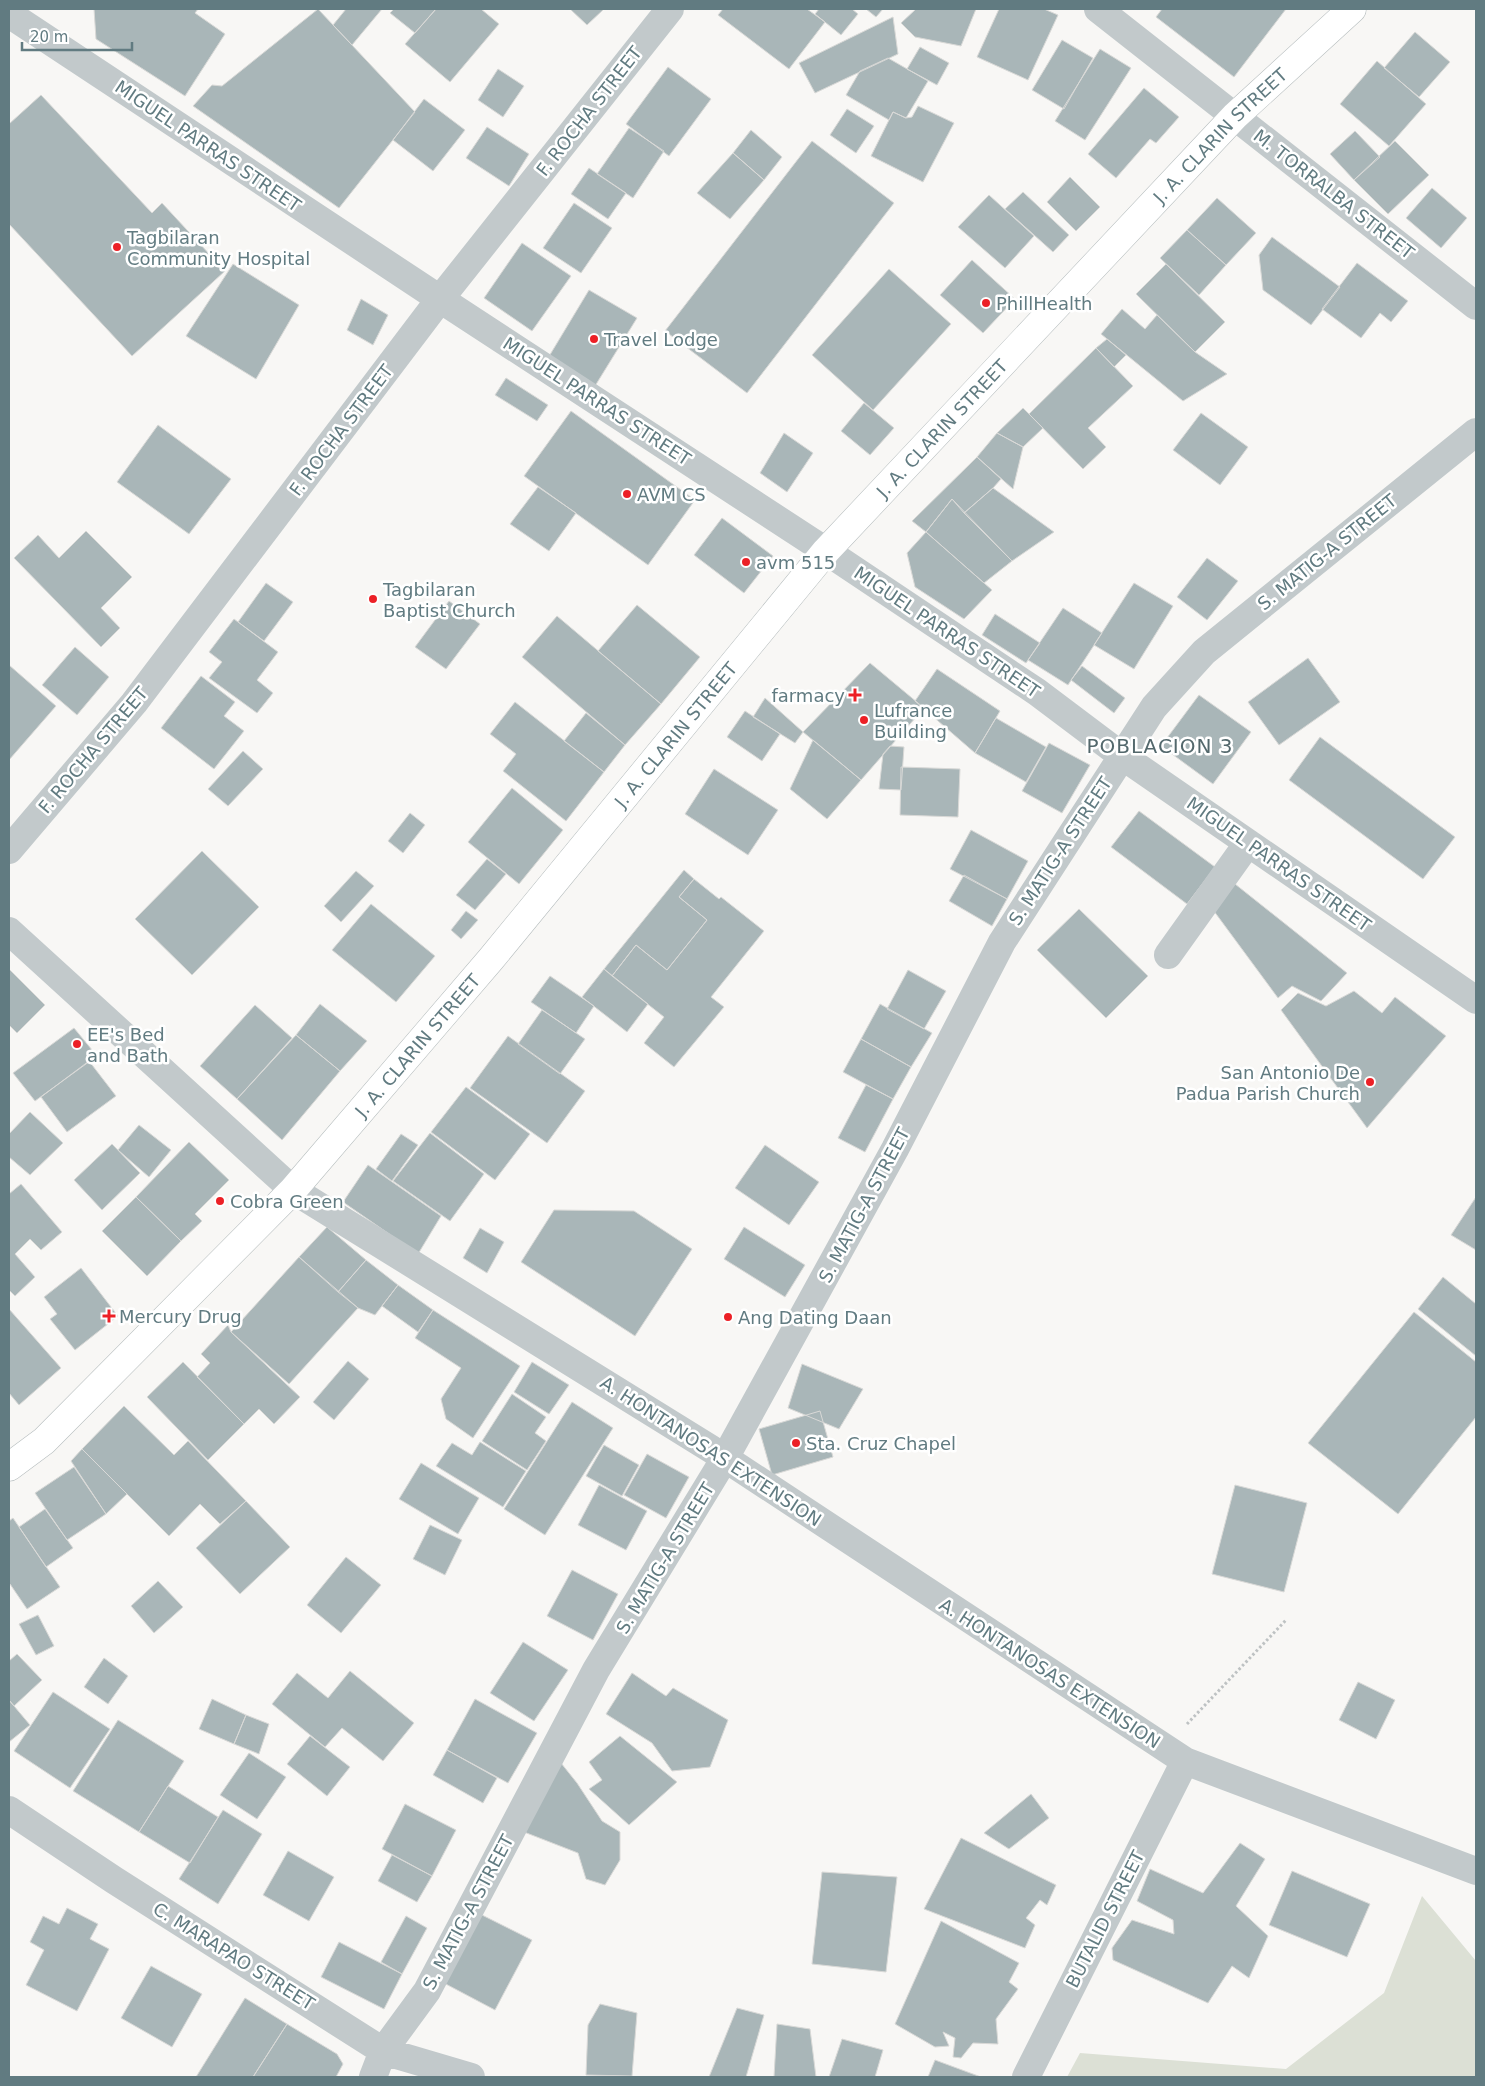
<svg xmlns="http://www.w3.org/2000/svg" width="1485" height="2086" viewBox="0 0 1485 2086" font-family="'DejaVu Sans',sans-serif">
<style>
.green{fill:#dce0d5}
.building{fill:#a9b6b8;stroke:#d9d9d7}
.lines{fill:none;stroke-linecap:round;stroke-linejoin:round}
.major-casing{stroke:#b6bdbe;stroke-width:29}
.path{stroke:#bec2c3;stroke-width:3;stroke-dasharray:2.5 2.5;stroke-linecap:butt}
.minor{stroke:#c2c9cb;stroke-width:28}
.major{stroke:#fff;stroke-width:28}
.poi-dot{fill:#ec2026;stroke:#fff;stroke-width:2}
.labels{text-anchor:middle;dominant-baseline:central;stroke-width:5;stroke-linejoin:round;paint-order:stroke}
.street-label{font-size:18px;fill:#617b81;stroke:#fff}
.poi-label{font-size:18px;fill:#617b81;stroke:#fff;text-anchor:start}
.quarter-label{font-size:20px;letter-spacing:1px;fill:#53686c;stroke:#fff}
</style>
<rect width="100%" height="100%" fill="#f8f7f5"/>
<!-- green -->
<path class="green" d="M 1422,1896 L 1476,1961 L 1476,2077 L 1067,2077 L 1080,2053 L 1286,2069 L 1384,1993 Z"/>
<!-- building -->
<path class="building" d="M 94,9 L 198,9 L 195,13 L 225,34 L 185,96 L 96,39 Z
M 318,9 L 415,112 L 339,208 L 193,106 L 212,85 L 222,86 Z
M 346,9 L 382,9 L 352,45 L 333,25 Z
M 394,9 L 436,9 L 415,33 L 390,13 Z
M 436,9 L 481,9 L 499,24 L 450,82 L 405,44 Z
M 570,9 L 604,9 L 587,25 Z
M 723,9 L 807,9 L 825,22 L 789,69 L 718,15 Z
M 819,9 L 852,9 L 858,14 L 841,35 L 815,14 Z
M 866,9 L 883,9 L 876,17 Z
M 916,9 L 976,9 L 961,46 L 915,37 L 901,23 Z
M 999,9 L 1044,9 L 1058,15 L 1028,80 L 977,57 Z
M 1162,9 L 1286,9 L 1234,77 L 1156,17 Z
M 893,17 L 898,54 L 815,93 L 799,63 Z
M 1415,32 L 1450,62 L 1419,97 L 1384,68 Z
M 1062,40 L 1093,58 L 1064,109 L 1032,90 Z
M 920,47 L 949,63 L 937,85 L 907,69 Z
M 1100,49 L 1131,68 L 1085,140 L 1055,121 Z
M 888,58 L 928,81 L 906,118 L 893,112 L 889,120 L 846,95 L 860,71 Z
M 1377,61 L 1426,104 L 1389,146 L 1340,104 Z
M 668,67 L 711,99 L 669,156 L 626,124 Z
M 498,69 L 524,86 L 503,117 L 478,100 Z
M 1144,88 L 1179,117 L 1156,143 L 1150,139 L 1116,178 L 1088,154 Z
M 41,95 L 152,213 L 162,203 L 225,271 L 132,356 L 9,224 L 9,124 Z
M 424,99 L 465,130 L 433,171 L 393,140 Z
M 918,106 L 954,123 L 923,182 L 871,156 L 893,112 L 906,118 L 912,117 Z
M 847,109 L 874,126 L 856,153 L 830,135 Z
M 487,127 L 529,154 L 509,186 L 466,158 Z
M 629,128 L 664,151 L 633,198 L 597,174 Z
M 751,130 L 782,157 L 764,180 L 733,153 Z
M 1355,131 L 1380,157 L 1354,180 L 1330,154 Z
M 812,141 L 894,203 L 747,393 L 665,331 Z
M 1395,141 L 1429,175 L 1388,214 L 1354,180 Z
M 733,153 L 764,180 L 730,219 L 697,193 Z
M 589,168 L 626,193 L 608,219 L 571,194 Z
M 1070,177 L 1100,207 L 1076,231 L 1047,202 Z
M 1432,188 L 1467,218 L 1441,248 L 1406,218 Z
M 1023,192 L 1069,235 L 1053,252 L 1005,209 Z
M 989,195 L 1034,236 L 1005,268 L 958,227 Z
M 1217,198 L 1256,233 L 1226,265 L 1187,230 Z
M 574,203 L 612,228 L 581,273 L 543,248 Z
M 1187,230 L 1226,265 L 1199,295 L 1160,258 Z
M 1272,237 L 1340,287 L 1311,325 L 1263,290 L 1259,255 Z
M 522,243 L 571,276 L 532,331 L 484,298 Z
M 972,260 L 1015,299 L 983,333 L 940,295 Z
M 1357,263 L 1408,301 L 1391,322 L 1380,313 L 1361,338 L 1322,309 Z
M 233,264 L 299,305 L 256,379 L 186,336 Z
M 1166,264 L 1225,322 L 1195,352 L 1136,294 Z
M 889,269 L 951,324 L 873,410 L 812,355 Z
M 589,290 L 637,318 L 595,386 L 548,358 Z
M 361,299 L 388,315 L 373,345 L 347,330 Z
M 1122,309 L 1145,329 L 1157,315 L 1195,352 L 1227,374 L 1183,401 L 1101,334 Z
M 1107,339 L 1126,355 L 1114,367 L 1096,348 Z
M 1096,348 L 1133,386 L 1088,428 L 1106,447 L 1083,469 L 1029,414 Z
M 506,378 L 548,405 L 537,421 L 495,395 Z
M 864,403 L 894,428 L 870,455 L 841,431 Z
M 1023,408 L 1043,428 L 1023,447 L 997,433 Z
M 571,411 L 695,500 L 648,565 L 524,476 Z
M 1201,413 L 1248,447 L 1220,485 L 1173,450 Z
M 158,425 L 231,479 L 189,534 L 117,482 Z
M 784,433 L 813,453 L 787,492 L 760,473 Z
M 997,433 L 1023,447 L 1013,489 L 977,457 Z
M 977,457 L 1001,479 L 993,488 L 964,513 L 952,499 L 926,532 L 912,521 Z
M 538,487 L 576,513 L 549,551 L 510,524 Z
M 993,488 L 1054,532 L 1012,561 L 964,513 Z
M 952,499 L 1012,561 L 984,583 L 926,532 Z
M 722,518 L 773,556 L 744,593 L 694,555 Z
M 86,531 L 132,577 L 101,608 L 120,628 L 101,647 L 14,558 L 38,535 L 59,558 Z
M 926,532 L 992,590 L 964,619 L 915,587 L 907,553 Z
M 1207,558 L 1238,581 L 1207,620 L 1177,597 Z
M 266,583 L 293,602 L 264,641 L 238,622 Z
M 1134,583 L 1173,606 L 1134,669 L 1094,645 Z
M 449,601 L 480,624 L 446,669 L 415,647 Z
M 637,605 L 700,657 L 661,704 L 598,651 Z
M 1063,608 L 1102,633 L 1068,685 L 1028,660 Z
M 995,614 L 1040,643 L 1026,663 L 982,635 Z
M 557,616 L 661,704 L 625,745 L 522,657 Z
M 234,619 L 278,652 L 257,680 L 273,693 L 257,713 L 209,678 L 222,662 L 209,652 Z
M 75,647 L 109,677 L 77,715 L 42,685 Z
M 1308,658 L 1340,702 L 1279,745 L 1248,702 Z
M 870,663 L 924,708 L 861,780 L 803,732 Z
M 9,665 L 56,706 L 9,760 Z
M 1082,666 L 1125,698 L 1114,713 L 1071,680 Z
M 937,669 L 1000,711 L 975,753 L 915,701 Z
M 201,676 L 235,702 L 224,716 L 244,731 L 214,769 L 161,728 Z
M 1199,695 L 1251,732 L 1213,784 L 1161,746 Z
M 765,698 L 803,732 L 795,743 L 753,717 Z
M 515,702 L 604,772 L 566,821 L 503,771 L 516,754 L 490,734 Z
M 745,711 L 780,734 L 762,761 L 727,737 Z
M 586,713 L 625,745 L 604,772 L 564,741 Z
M 996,718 L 1046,747 L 1026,782 L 975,753 Z
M 1320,737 L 1455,837 L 1423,879 L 1289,780 Z
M 813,740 L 861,780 L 827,819 L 790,789 Z
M 1049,743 L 1090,765 L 1062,813 L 1022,791 Z
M 890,746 L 904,747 L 901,790 L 879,789 L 883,754 Z
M 243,751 L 263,769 L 228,806 L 208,789 Z
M 901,767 L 960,769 L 958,817 L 900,815 Z
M 714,769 L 778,810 L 748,855 L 685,814 Z
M 512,788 L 563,830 L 519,884 L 468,842 Z
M 1139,811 L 1215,867 L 1187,904 L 1111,847 Z
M 410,813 L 425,825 L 403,853 L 388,841 Z
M 971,830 L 1028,861 L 1007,899 L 950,869 Z
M 202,851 L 259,907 L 192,975 L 135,919 Z
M 487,859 L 506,874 L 475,910 L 456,895 Z
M 684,870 L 694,879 L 679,897 L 707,920 L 667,970 L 636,945 L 612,976 L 604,969 Z
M 356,871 L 374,886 L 341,922 L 324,906 Z
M 964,875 L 1007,899 L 992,926 L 949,901 Z
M 694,879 L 719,899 L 721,897 L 764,931 L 711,997 L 724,1007 L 674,1067 L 644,1043 L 664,1017 L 612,976 L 636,945 L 667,970 L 707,920 L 679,897 Z
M 1230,880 L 1347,973 L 1321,1001 L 1292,986 L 1278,998 L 1208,903 Z
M 371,904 L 435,956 L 396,1002 L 332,950 Z
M 1079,909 L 1148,976 L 1106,1018 L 1037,950 Z
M 466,911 L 478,920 L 461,939 L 451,930 Z
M 9,969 L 45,1005 L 17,1033 L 9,1025 Z
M 604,969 L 648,1004 L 627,1032 L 582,997 Z
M 908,970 L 946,991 L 924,1029 L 887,1009 Z
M 550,976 L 594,1006 L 576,1033 L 531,1002 Z
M 1354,991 L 1382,1013 L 1395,997 L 1446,1036 L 1367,1128 L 1281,1010 L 1298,993 L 1326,1006 Z
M 320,1004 L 367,1041 L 340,1071 L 296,1035 Z
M 880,1004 L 932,1033 L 911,1067 L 861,1039 Z
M 255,1005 L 292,1038 L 237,1099 L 200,1066 Z
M 542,1010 L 585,1039 L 560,1074 L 518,1044 Z
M 74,1028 L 97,1056 L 35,1101 L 13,1073 Z
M 296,1035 L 340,1071 L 282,1140 L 237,1099 Z
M 508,1036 L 585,1091 L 547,1143 L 470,1088 Z
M 861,1039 L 911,1067 L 893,1099 L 843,1072 Z
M 89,1061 L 116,1096 L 67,1132 L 41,1097 Z
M 866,1085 L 893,1099 L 865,1152 L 838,1138 Z
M 466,1087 L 530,1134 L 495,1180 L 431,1132 Z
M 30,1112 L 63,1143 L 30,1175 L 9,1157 L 9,1134 Z
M 139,1125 L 171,1150 L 149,1177 L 118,1150 Z
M 430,1133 L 484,1174 L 450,1221 L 393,1181 Z
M 401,1134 L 418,1145 L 392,1181 L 376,1169 Z
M 189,1142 L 229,1180 L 195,1214 L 202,1221 L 181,1241 L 136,1197 Z
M 112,1144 L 140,1173 L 102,1210 L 74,1180 Z
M 765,1145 L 819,1182 L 789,1225 L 735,1188 Z
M 368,1165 L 441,1216 L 418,1254 L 343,1202 Z
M 21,1184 L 62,1232 L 41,1250 L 30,1239 L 15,1254 L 35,1277 L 15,1296 L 9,1290 L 9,1194 Z
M 136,1197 L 181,1241 L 147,1276 L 102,1231 Z
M 1476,1197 L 1476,1250 L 1451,1235 Z
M 554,1210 L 634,1211 L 692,1249 L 635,1336 L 521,1262 Z
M 327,1227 L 366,1260 L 338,1292 L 299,1257 Z
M 744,1227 L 805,1265 L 785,1297 L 724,1259 Z
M 480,1228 L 504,1242 L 487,1273 L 463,1258 Z
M 299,1257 L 358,1308 L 289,1384 L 231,1332 Z
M 366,1260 L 398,1285 L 375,1315 L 358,1308 L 338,1292 Z
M 81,1268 L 118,1316 L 75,1350 L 50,1319 L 57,1314 L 44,1297 Z
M 1443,1277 L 1476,1304 L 1476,1356 L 1418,1309 Z
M 398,1285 L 433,1310 L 418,1332 L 382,1306 Z
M 9,1309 L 61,1368 L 19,1405 L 9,1393 Z
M 433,1310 L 520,1366 L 473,1438 L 446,1419 L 441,1399 L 461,1368 L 415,1338 Z
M 1414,1312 L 1476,1362 L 1476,1417 L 1398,1514 L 1308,1443 Z
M 228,1325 L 231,1332 L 300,1397 L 274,1424 L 259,1409 L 244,1424 L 197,1377 L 210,1363 L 201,1354 Z
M 348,1361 L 369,1379 L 334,1420 L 313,1402 Z
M 183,1362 L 244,1424 L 208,1460 L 147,1397 Z
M 532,1362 L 569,1385 L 549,1414 L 514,1392 Z
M 802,1364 L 863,1389 L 839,1429 L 788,1408 Z
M 512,1394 L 546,1417 L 535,1433 L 546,1441 L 527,1470 L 482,1441 Z
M 572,1402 L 613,1428 L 545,1535 L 504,1509 Z
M 124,1406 L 174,1455 L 188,1441 L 246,1501 L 220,1524 L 200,1504 L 169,1536 L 82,1449 Z
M 820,1411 L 833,1457 L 772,1475 L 759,1429 Z
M 480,1442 L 526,1471 L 503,1507 L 436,1466 L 452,1443 L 472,1455 Z
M 604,1445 L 639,1465 L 622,1496 L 586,1476 Z
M 82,1449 L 127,1494 L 106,1514 L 71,1461 Z
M 647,1454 L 689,1477 L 666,1518 L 624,1495 Z
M 421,1463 L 479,1498 L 458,1534 L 399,1499 Z
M 74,1467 L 106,1514 L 67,1540 L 35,1493 Z
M 599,1485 L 647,1511 L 626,1550 L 578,1525 Z
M 1235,1485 L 1307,1503 L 1284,1592 L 1212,1574 Z
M 246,1501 L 290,1547 L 240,1594 L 196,1548 Z
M 45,1509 L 73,1548 L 46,1567 L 19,1527 Z
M 13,1518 L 60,1587 L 27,1609 L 10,1584 L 9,1585 L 9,1521 Z
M 430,1525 L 462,1540 L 445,1575 L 413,1559 Z
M 346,1557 L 381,1585 L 341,1633 L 307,1605 Z
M 572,1570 L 618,1594 L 593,1640 L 547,1616 Z
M 158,1581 L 183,1607 L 154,1633 L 131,1606 Z
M 38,1615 L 54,1646 L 36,1655 L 19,1624 Z
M 523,1642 L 568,1670 L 534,1721 L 490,1693 Z
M 17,1654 L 42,1680 L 14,1706 L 9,1700 L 9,1661 Z
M 104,1658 L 128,1676 L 108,1704 L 84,1687 Z
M 350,1671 L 414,1723 L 383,1761 L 342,1728 L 325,1747 L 272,1704 L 297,1673 L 328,1698 Z
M 632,1673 L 666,1696 L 673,1688 L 728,1720 L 710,1767 L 672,1771 L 652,1743 L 606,1714 Z
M 1358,1682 L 1395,1700 L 1376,1739 L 1339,1720 Z
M 53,1692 L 110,1729 L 70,1788 L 14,1751 Z
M 212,1699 L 246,1715 L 234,1744 L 199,1729 Z
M 475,1699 L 537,1733 L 508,1783 L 447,1750 Z
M 9,1700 L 30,1725 L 9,1742 Z
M 246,1715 L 269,1724 L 259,1754 L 234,1744 Z
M 118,1720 L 184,1761 L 139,1832 L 73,1791 Z
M 310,1736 L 350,1767 L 327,1796 L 287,1764 Z
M 620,1736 L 677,1782 L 629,1825 L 589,1789 L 602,1780 L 589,1762 Z
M 447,1750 L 497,1778 L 483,1803 L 433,1775 Z
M 249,1753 L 286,1777 L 257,1819 L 220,1795 Z
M 557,1758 L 577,1783 L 602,1821 L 620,1832 L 620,1860 L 605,1885 L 586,1879 L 578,1853 L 524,1832 Z
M 168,1786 L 218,1817 L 190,1863 L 139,1832 Z
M 1031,1794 L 1049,1818 L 1009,1849 L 984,1833 Z
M 405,1804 L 456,1830 L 432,1876 L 382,1849 Z
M 223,1810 L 262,1834 L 218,1904 L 179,1879 Z
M 961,1838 L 1056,1885 L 1047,1905 L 1040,1900 L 1026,1918 L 1035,1925 L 1025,1948 L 924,1909 Z
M 1240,1843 L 1265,1859 L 1236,1906 L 1268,1936 L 1249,1978 L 1232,1966 L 1208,2003 L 1113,1960 L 1112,1948 L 1132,1920 L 1174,1934 L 1173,1920 L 1137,1901 L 1150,1869 L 1203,1893 Z
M 288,1851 L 334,1877 L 309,1921 L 263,1895 Z
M 392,1855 L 432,1876 L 417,1902 L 378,1881 Z
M 1292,1871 L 1370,1904 L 1347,1957 L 1269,1925 Z
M 822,1872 L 897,1877 L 886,1972 L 812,1964 Z
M 67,1908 L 98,1924 L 90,1939 L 109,1949 L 77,2011 L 26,1985 L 44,1950 L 30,1942 L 43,1916 L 59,1924 Z
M 478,1913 L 532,1940 L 495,2010 L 442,1982 Z
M 406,1916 L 427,1928 L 402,1974 L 381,1962 Z
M 941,1921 L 1019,1963 L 1009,1982 L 1018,1989 L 996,2019 L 998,2044 L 973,2043 L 961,2058 L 953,2057 L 955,2038 L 943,2032 L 949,2046 L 935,2047 L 895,2024 Z
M 339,1942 L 402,1974 L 384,2009 L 321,1977 Z
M 151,1966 L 202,1994 L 172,2047 L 121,2018 Z
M 245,1998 L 287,2024 L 253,2077 L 196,2077 Z
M 600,2004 L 637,2013 L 632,2076 L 586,2075 L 588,2025 Z
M 737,2008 L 764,2015 L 746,2077 L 709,2077 Z
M 287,2024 L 337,2054 L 343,2064 L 336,2077 L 253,2077 Z
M 777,2024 L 810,2029 L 816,2077 L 774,2077 Z
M 842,2039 L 883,2050 L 875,2077 L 829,2077 Z
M 935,2060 L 981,2077 L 928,2077 Z"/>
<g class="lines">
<!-- major casing -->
<g class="major-casing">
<g id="major">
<path id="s1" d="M 9,1467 L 44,1441 L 293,1190 L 491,959 L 826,551 L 1235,116 L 1352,9"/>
</g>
</g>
<!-- path -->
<path class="path" d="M 1187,1724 L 1287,1619"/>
<!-- minor -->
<path class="minor" d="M 1098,9 L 1476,306
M 9,14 L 440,299 L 826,551 L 1037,692 L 1122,756 L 1476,1000
M 9,850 L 134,703 L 440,299 L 670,9
M 9,931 L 293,1190 L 711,1449 L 1185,1761 L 1476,1871
M 1168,955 L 1248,843
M 9,1810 L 114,1880 L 383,2051 L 471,2077
M 373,2077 L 383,2051 L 427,1991 L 596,1670 L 725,1458 L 895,1149 L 1002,942 L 1154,707 L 1204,652 L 1476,432
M 1026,2077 L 1185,1761"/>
<!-- major -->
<use href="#major" class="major"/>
</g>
<!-- markers -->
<g class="poi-dot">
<circle cx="117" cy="247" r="5"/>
<circle cx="986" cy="303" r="5"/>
<circle cx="594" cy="339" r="5"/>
<circle cx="627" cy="494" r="5"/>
<circle cx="746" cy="562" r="5"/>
<circle cx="373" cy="599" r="5"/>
<path d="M852.5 687.5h5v5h5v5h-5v5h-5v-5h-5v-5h5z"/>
<circle cx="864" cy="720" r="5"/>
<circle cx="77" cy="1044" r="5"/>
<circle cx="1370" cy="1082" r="5"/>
<circle cx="220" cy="1201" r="5"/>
<path d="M106.5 1308.5h5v5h5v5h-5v5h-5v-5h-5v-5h5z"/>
<circle cx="728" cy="1317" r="5"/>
<circle cx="796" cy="1443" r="5"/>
</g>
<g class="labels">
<!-- street labels -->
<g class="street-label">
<text transform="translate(589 111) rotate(-52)">F. ROCHA STREET</text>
<text stroke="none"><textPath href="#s1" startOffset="1802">J. A. CLARIN STREET</textPath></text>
<text transform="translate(208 146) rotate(34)">MIGUEL PARRAS STREET</text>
<text transform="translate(1334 194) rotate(38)">M. TORRALBA STREET</text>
<text transform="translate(597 401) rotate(33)">MIGUEL PARRAS STREET</text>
<text stroke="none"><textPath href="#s1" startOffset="1398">J. A. CLARIN STREET</textPath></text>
<text transform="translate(341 430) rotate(-53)">F. ROCHA STREET</text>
<text transform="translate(1327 552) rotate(-39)">S. MATIG-A STREET</text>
<text transform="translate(947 632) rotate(34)">MIGUEL PARRAS STREET</text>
<text stroke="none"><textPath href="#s1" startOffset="992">J. A. CLARIN STREET</textPath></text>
<text transform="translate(93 750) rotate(-50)">F. ROCHA STREET</text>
<text transform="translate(1060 851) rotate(-57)">S. MATIG-A STREET</text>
<text transform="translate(1279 864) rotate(35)">MIGUEL PARRAS STREET</text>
<text stroke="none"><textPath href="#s1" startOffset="588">J. A. CLARIN STREET</textPath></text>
<text transform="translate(864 1205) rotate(-62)">S. MATIG-A STREET</text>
<text transform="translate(711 1451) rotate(33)">A. HONTANOSAS EXTENSION</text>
<text transform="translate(665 1558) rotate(-59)">S. MATIG-A STREET</text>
<text transform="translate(1050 1673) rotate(33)">A. HONTANOSAS EXTENSION</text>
<text transform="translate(468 1912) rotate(-62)">S. MATIG-A STREET</text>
<text transform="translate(1105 1919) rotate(-63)">BUTALID STREET</text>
<text transform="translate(234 1956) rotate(32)">C. MARAPAO STREET</text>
</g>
<!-- poi labels -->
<g class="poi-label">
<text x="127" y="237">Tagbilaran<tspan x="127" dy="21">Community Hospital</tspan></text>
<text x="996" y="303">PhillHealth</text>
<text x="604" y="339">Travel Lodge</text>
<text x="637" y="494">AVM CS</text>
<text x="756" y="562">avm 515</text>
<text x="383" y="589">Tagbilaran<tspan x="383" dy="21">Baptist Church</tspan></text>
<text x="845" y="695" text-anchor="end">farmacy</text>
<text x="874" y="710">Lufrance<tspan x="874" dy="21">Building</tspan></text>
<text x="87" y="1034">EE's Bed<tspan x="87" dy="21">and Bath</tspan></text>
<text x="1360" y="1072" text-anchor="end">San Antonio De<tspan x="1360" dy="21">Padua Parish Church</tspan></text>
<text x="230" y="1201">Cobra Green</text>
<text x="119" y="1316">Mercury Drug</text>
<text x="738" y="1317">Ang Dating Daan</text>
<text x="806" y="1443">Sta. Cruz Chapel</text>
</g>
<!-- quarter labels -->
<g class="quarter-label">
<text x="1160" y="746">POBLACION 3</text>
</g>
</g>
<!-- border -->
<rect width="1485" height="2086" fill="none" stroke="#617b81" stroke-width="20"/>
<!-- scale -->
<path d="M22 42v8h110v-8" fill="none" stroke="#617b81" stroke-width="2.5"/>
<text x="30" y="42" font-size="15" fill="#617b81" stroke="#ffffff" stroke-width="4" paint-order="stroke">20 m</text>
</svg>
